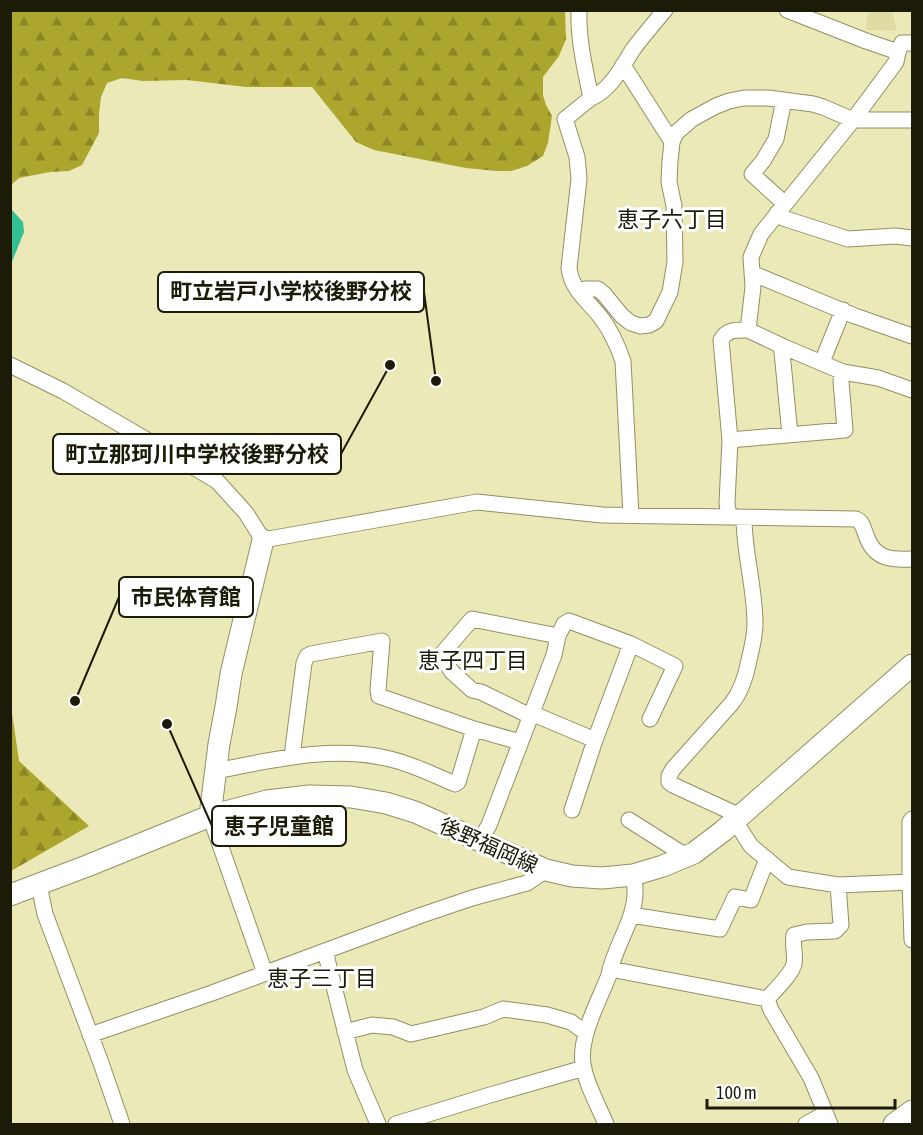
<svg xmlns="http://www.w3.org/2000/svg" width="923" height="1135" viewBox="0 0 923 1135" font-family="'Asap Condensed','Noto Sans JP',sans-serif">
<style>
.built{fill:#dedca3}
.forest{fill:url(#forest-firs)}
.water{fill:#32bf91}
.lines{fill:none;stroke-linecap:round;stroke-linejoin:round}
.street-casing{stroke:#929062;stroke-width:17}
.secondary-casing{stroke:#929062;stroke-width:23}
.street{stroke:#fff;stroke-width:15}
.secondary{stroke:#fff;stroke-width:21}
.labels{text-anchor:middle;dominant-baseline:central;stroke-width:6;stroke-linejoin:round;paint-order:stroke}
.street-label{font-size:21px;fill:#1c1b08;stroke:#fff}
.neighbourhood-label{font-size:22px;fill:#1c1b08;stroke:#fff}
.leader{fill:none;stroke:#1c1b08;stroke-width:2}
.callout-dot{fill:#1c1b08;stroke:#fff;stroke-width:2}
.callout{fill:#fff;stroke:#1c1b08;stroke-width:2}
.callout-label{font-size:22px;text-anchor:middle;font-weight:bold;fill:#1c1b08}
</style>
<defs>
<pattern id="forest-firs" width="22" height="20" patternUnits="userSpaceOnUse" patternTransform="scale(1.5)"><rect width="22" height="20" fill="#ada62e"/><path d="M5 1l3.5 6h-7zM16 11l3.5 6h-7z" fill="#8c8625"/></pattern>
</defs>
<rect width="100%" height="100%" fill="#eae9b7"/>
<!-- built -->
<path class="built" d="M 868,11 L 892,11 L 897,31 L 866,30 Z"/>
<!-- forest -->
<path class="forest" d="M 11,10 L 565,11 L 566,39 L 559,56 L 543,77 L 543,95 L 546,105 L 552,116 L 548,143 L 543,156 L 527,166 L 511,171 L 496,171 L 466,168 L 374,150 L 356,142 L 312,87 L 246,87 L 187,80 L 143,81 L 122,78 L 107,83 L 101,97 L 99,114 L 99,133 L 82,165 L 69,171 L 50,172 L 19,178 L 11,185 Z
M 11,706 L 19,761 L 89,826 L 11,871 Z"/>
<!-- water -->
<path class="water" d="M 11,209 L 23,222 L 24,232 L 11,264 Z"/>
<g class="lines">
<!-- street casing -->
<g class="street-casing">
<path id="street" d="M 579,10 C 578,40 585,69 591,98 L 565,119 L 577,157 L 579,179 L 569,268 C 572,292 589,301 602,319 C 611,331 618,347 623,361 L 631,515
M 898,52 L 902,43 L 912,43
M 591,98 C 612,89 622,66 634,48 C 644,35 654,23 665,10
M 672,142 L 676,133 L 692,119 L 716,106 L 729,101 L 744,98 L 768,98 L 813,104 L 823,107 L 853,120 L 912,120
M 784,203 L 752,174 L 763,161 L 776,139 L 784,100
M 777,213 L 783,218 L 848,239 L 895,236 L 912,238
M 752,275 L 759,276 L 855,316 L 912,336
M 579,291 L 585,289 L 598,289 L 604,294 L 622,316 L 631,323 L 640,326 L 649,325 L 656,321 L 670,292 L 675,262 L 674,206 L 669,182 L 670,161 L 672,142 L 623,65
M 748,330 L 784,347 L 843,372 L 878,378 L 912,390
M 784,347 L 782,352 L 790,435
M 822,362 L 843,310
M 10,365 L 63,391 L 217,481 L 246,513 L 263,540 L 477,502 L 602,515 L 856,519 C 863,522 863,528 866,535 C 874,559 890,560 912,559
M 730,440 L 845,430 L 841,381 L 843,372
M 729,517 L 727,503 L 730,440 L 721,340 C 727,329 737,330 748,330 L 753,287 L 751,257 L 761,234 L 853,120 L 896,62 L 898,52 L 866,41 L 787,10
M 531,713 L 595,740
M 530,716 L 481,692 L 472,690 L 452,672 L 441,655 L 472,619 L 558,636
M 292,756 L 304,663 L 307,656 L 311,654 L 382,641 L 378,690 L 379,696 L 474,729 L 520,742
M 215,771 C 273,760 332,745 390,759 C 412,764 434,775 455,784 L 458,782 L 474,729
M 572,810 L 595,740 L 631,644
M 210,816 L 265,973
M 740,816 L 673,785 L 669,782 L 669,776 L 673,769 L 732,703 C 742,690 746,676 749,660 C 752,648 755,636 755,624 C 755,588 744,553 744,518
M 912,819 L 910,822 L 910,881 L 912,940
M 629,820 L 686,856
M 735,821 L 751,846 L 788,877 L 838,885 L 841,925 L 835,931 L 807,932 L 794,935 C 792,945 796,955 794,964 C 792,974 774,991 767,999
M 480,841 L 489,825 L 554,655 L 558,636 L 564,624 L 569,621 L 631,644 L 675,666 L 650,719
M 39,885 L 45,914 L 101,1063 L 122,1124
M 838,885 L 912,882
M 631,915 L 720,929 L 735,897 L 751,900 L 767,859
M 325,951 L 422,915 L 472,898 L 527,883 L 546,870
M 610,969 L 767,999
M 767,999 L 771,1010 L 811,1078 L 830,1124
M 345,1032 L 372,1025 L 393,1027 L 411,1034 L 484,1017 L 503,1009 L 547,1015 L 571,1022 L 586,1033
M 90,1035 L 212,993 L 325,951 L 355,1070 L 378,1124
M 396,1124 L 490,1095 L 584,1068
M 606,1124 C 599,1107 585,1082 583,1064 C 579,1036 599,1001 609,975 C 614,946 636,920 635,890 C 635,885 634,880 633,875
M 806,1124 L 825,1114"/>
</g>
<!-- secondary casing -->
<g class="secondary-casing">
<path id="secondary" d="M 210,816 L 219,744 L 226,707 L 231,674 L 263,540
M 10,895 L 87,866 L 210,816 L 267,801 L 309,796 L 351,797 L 386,803 L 415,812 L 546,870 L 572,876 L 602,878 L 633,875 L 663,866 L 694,853 L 723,831 L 912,665
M 894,1124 L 912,1111"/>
</g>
<!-- street -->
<use href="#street" class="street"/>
<!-- secondary -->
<use href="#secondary" class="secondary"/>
</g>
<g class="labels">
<!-- street labels -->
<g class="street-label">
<text transform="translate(489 845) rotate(24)">後野福岡線</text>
</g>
<!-- neighbourhood labels -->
<g class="neighbourhood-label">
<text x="672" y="219">恵子六丁目</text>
<text x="473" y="660">恵子四丁目</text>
<text x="322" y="978">恵子三丁目</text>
</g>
</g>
<!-- callouts -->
<path class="leader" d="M436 381L424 292M390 365L341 454M75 701L119 597M167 724L212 826"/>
<g class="callout-dot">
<circle cx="436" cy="381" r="6"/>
<circle cx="390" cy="365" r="6"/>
<circle cx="75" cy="701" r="6"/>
<circle cx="167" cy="724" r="6"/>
</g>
<g class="callout">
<rect x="158" y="272" width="266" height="40" rx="6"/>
<rect x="53" y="434" width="288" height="40" rx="6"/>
<rect x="119" y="577" width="134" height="40" rx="6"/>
<rect x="212" y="806" width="134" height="40" rx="6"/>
</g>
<g class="callout-label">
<text x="291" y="299">町立岩戸小学校後野分校</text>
<text x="197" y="462">町立那珂川中学校後野分校</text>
<text x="186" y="605">市民体育館</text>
<text x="279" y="834">恵子児童館</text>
</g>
<!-- border -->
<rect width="923" height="1135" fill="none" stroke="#1c1b08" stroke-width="24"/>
<!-- scale -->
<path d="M707 1099v9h188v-9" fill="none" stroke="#1c1b08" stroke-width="3"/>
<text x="716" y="1099" font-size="18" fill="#1c1b08" stroke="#ffffff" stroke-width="4.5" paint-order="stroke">100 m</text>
</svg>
